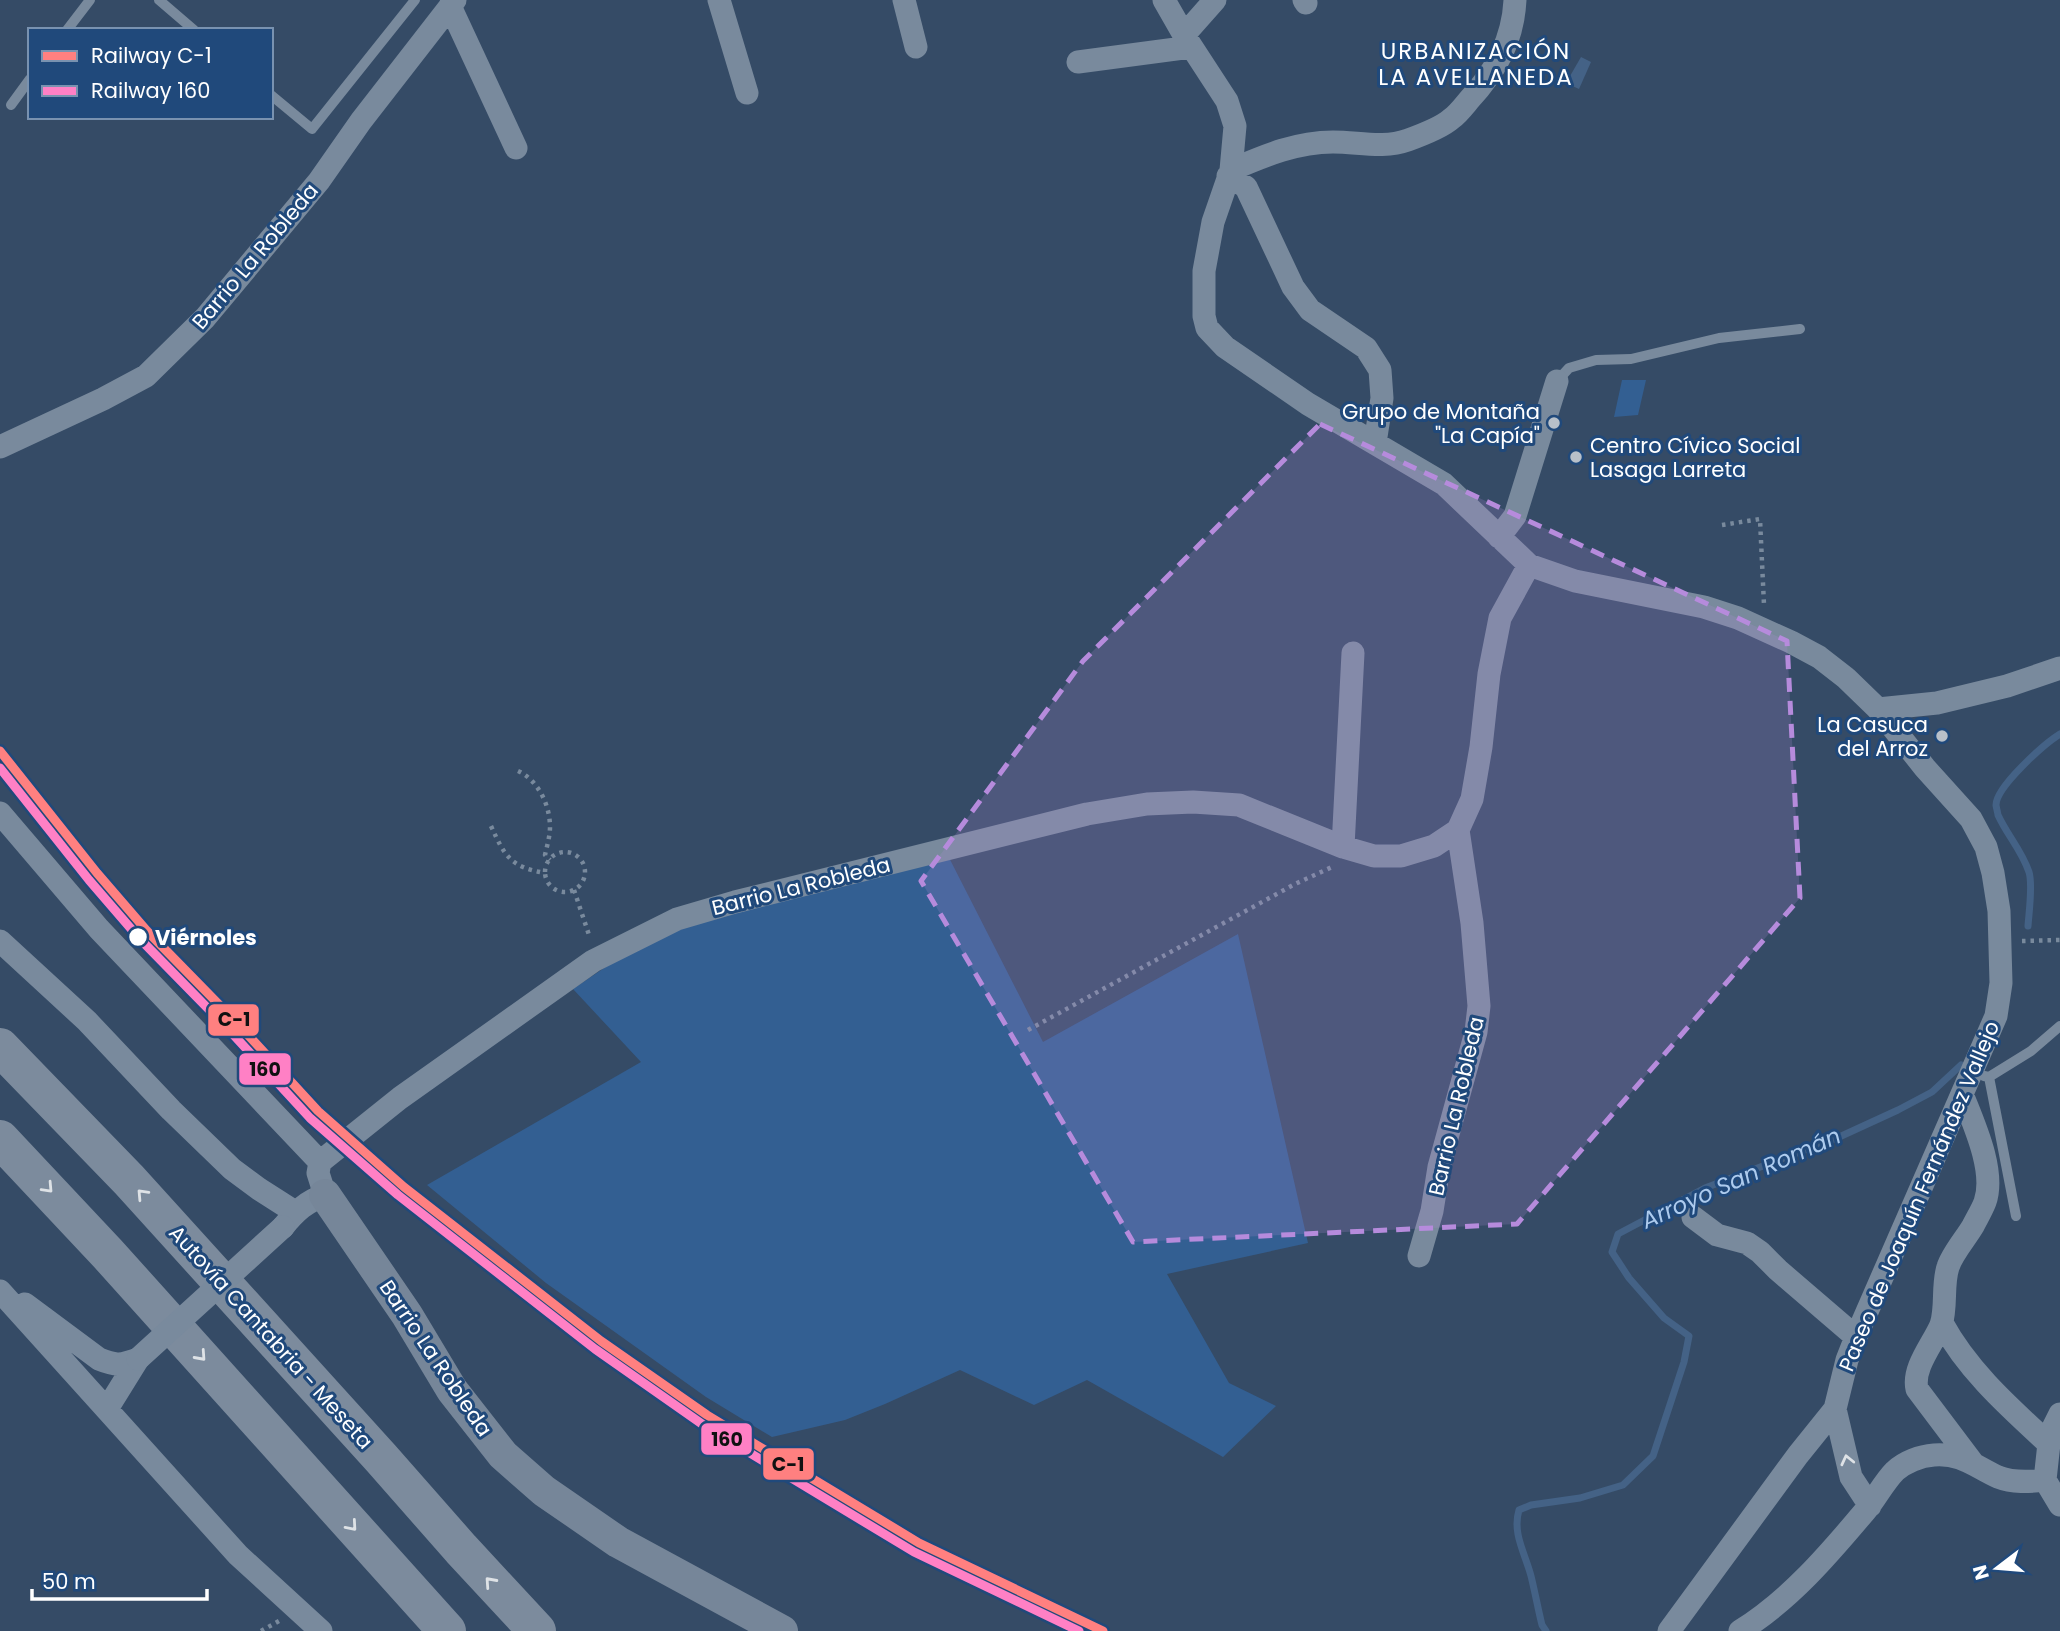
<svg xmlns="http://www.w3.org/2000/svg" width="2060" height="1631" viewBox="0 0 2060 1631" font-family="Poppins,sans-serif">
<style>
.green{fill:#335f92}
.water{fill:#446286}
.lines{fill:none;stroke-linecap:round;stroke-linejoin:round}
.stream{stroke:#446286;stroke-width:7}
.path{stroke:#798a9d;stroke-width:4.5;stroke-dasharray:3.5 5;stroke-linecap:butt}
.lane{stroke:#798a9d;stroke-width:10}
.street{stroke:#798a9d;stroke-width:23}
.secondary{stroke:#768699;stroke-width:32}
.highway{stroke:#7c8b9d;stroke-width:38}
.street-bridge{stroke:#798a9d;stroke-width:23}
.rail-1-casing{stroke:#20497b;stroke-width:14}
.rail-2-casing{stroke:#20497b;stroke-width:14}
.rail-1{stroke:#ff8080;stroke-width:9}
.rail-2{stroke:#ff80c5;stroke-width:9}
.oneway{stroke:#dee2e6}
.marked{fill:#b68bdc;fill-opacity:0.2;stroke:#b68bdc;stroke-width:5;stroke-dasharray:14 9;stroke-linejoin:round}
.poi-dot{fill:#b8c0c9;stroke:#20497b;stroke-width:2.5}
.stop-dot{fill:#fff;stroke:#20497b;stroke-width:2.5}
.labels{text-anchor:middle;dominant-baseline:central;stroke-width:6;stroke-linejoin:round;paint-order:stroke}
.street-label{font-size:21px;fill:#fff;stroke:#20497b}
.poi-label{font-size:21px;fill:#fff;stroke:#20497b;text-anchor:end}
.stop-label{font-size:21px;font-weight:bold;fill:#fff;stroke:#20497b;text-anchor:start}
.neighbourhood-label{font-size:23px;letter-spacing:2px;fill:#fff;stroke:#20497b}
.water-label{font-size:23px;font-style:italic;fill:#adcbee;stroke:#20497b}
.line-badge{stroke:#20497b;stroke-width:2.5}
.pale-badge-label{font-size:19px;text-anchor:middle;font-weight:bold;fill:#111}
</style>
<rect width="100%" height="100%" fill="#354b66"/>
<!-- green -->
<path class="green" d="M 1622,380 L 1646,380 L 1638,415 L 1614,417 Z
M 940,840 L 1043,1042 L 1238,934 L 1308,1243 L 1167,1274 L 1229,1383 L 1276,1406 L 1223,1457 L 1087,1380 L 1034,1405 L 960,1370 L 885,1404 L 845,1420 L 772,1437 L 706,1397 L 546,1283 L 427,1185 L 641,1062 L 573,989 L 677,919 Z"/>
<!-- water -->
<path class="water" d="M 1581,57 L 1591,62 L 1579,89 L 1566,83 Z"/>
<g class="lines">
<!-- stream -->
<path class="stream" d="M 2028,926 C 2029,911 2033,885 2029,872 C 2021,849 2007,835 1998,815 C 1998,814 1996,806 1996,805 C 1996,787 2044,744 2060,734
M 1546,1631 L 1542,1625 C 1538,1609 1535,1592 1531,1576 C 1525,1553 1512,1533 1519,1510 L 1531,1505 L 1580,1498 L 1623,1485 L 1653,1456 L 1684,1362 L 1689,1336 L 1664,1318 L 1629,1278 L 1612,1252 L 1618,1234 L 1705,1188 L 1837,1138 L 1898,1110 L 1932,1092 L 1961,1065"/>
<!-- path -->
<path class="path" d="M 1722,525 L 1760,519 L 1764,605
M 518,771 C 538,780 550,805 550,827 C 550,836 547,846 545,855 L 550,860
M 491,826 C 505,857 511,867 545,873
M545 872a20 20 0 1 1 40 0a20 20 0 1 1-40 0Z
M 574,890 L 589,935 L 587,937
M 2022,941 L 2060,940
M 1028,1030 L 1295,884 L 1332,867
M 261,1631 L 279,1621"/>
<!-- lane -->
<path class="lane" d="M 159,0 L 194,30
M 67,30 L 90,0
M 271,95 L 312,129 L 415,0
M 11,105 L 30,79
M 1557,381 L 1569,368 L 1596,360 L 1631,359 L 1719,338 L 1800,329
M 1984,1076 L 1989,1077 L 2031,1051 L 2060,1026
M 1989,1077 L 2016,1216"/>
<!-- street -->
<path class="street" d="M 719,0 L 747,93
M 904,0 L 916,47
M 1164,0 L 1184,35 L 1227,101 L 1235,126 L 1231,170 L 1213,222 L 1204,271 L 1204,316 L 1207,328 L 1225,347 L 1308,404 L 1444,484 L 1529,565 L 1575,581 L 1704,607 L 1738,618 L 1791,642 L 1819,657 L 1846,678 L 1878,709 L 1925,768 L 1971,819 L 1986,847 L 1993,873 L 1999,911 L 2001,983 L 1996,1016 L 1856,1337 L 1847,1360 L 1835,1409 L 1798,1455 L 1669,1631
M 1304,0 L 1306,3
M 450,6 L 516,148
M 1184,35 L 1215,0
M 1078,62 L 1191,47
M 1231,170 C 1264,156 1296,142 1333,142 C 1359,142 1383,149 1408,140 C 1419,136 1442,127 1451,119 C 1458,114 1464,106 1469,100 C 1496,71 1513,40 1515,0
M 1228,176 L 1246,187 L 1293,287 L 1310,310 L 1366,348 L 1380,370 L 1382,398 L 1375,443
M 0,447 L 103,399 L 146,376 L 205,318 L 319,181 L 361,121 L 455,0
M 1499,537 L 1515,516 L 1557,381
M 1878,709 L 1937,703 L 2007,686 L 2060,668
M 0,813 L 99,929 L 320,1162
M 1343,847 L 1353,653
M 0,941 L 87,1021 L 171,1110 L 232,1169 L 259,1189 L 295,1212
M 1962,1094 C 1973,1122 1996,1171 1985,1202 C 1982,1210 1977,1218 1973,1226 C 1966,1238 1952,1254 1948,1267 C 1942,1285 1947,1307 1941,1325 C 1933,1344 1912,1368 1917,1389 L 1972,1462
M 1693,1217 L 1717,1235 L 1747,1243 L 1760,1252 L 1778,1270 L 1856,1337
M 283,1227 C 295,1212 307,1201 325,1195 L 318,1173 L 320,1162 L 400,1098 L 593,961 L 677,919 L 735,902 L 1087,814 L 1147,804 L 1193,802 L 1239,805 L 1343,847 L 1374,856 L 1401,856 L 1434,846 L 1458,830 L 1472,799 L 1481,747 L 1489,674 L 1500,618 L 1529,565
M 1419,1256 L 1432,1211 L 1439,1167 L 1476,1032 L 1479,1006 L 1472,923 L 1458,830
M 0,1291 L 238,1555 L 321,1631
M 25,1304 L 99,1359 C 116,1366 121,1365 138,1359
M 1942,1323 C 1968,1371 2009,1407 2049,1444
M 107,1409 L 138,1359
M 1835,1409 L 1851,1477 L 1870,1506
M 2045,1480 L 2050,1434 L 2060,1414
M 1740,1631 C 1790,1600 1829,1554 1866,1510 C 1876,1498 1884,1482 1895,1471 C 1905,1462 1920,1456 1934,1455 C 1962,1453 1974,1466 1998,1477 C 2013,1483 2029,1482 2045,1480 L 2060,1505"/>
<!-- secondary -->
<path class="secondary" d="M 325,1195 L 407,1315 L 452,1390 L 503,1455 L 544,1491 L 618,1542 L 782,1631"/>
<!-- highway -->
<path class="highway" d="M 0,1047 L 129,1180 L 381,1458 L 461,1549 L 537,1631
M 0,1139 L 108,1254 L 447,1631"/>
<!-- street-bridge -->
<path class="street-bridge" d="M 138,1359 L 283,1227"/>
<!-- rail-1 casing -->
<g class="rail-1-casing">
<path id="rail-1" d="M 0,751 L 97,873 L 147,931 L 237,1023 L 318,1111 L 404,1187 L 601,1341 L 707,1415 L 919,1543 L 1103,1631"/>
</g>
<!-- rail-2 casing -->
<g class="rail-2-casing">
<path id="rail-2" d="M 0,768 L 89,880 L 139,938 L 229,1030 L 310,1118 L 398,1195 L 595,1349 L 702,1424 L 914,1552 L 1079,1631"/>
</g>
<!-- rail-1 -->
<use href="#rail-1" class="rail-1"/>
<!-- rail-2 -->
<use href="#rail-2" class="rail-2"/>
</g>
<!-- one-way arrows -->
<defs><path id="oneway-chevron" d="M-2-3.5L2.5 0L-2 3.5" fill="none" stroke-width="1.6" stroke-linecap="round" stroke-linejoin="round" transform="scale(1.75)"/></defs>
<g class="oneway">
<use href="#oneway-chevron" transform="translate(48 1188) rotate(47)"/>
<use href="#oneway-chevron" transform="translate(142 1194) rotate(-133)"/>
<use href="#oneway-chevron" transform="translate(201 1356) rotate(48)"/>
<use href="#oneway-chevron" transform="translate(1847 1460) rotate(-103)"/>
<use href="#oneway-chevron" transform="translate(352 1526) rotate(49)"/>
<use href="#oneway-chevron" transform="translate(490 1582) rotate(-132)"/>
</g>
<!-- marked area -->
<path class="marked" d="M 1320,424 L 1787,641 L 1800,898 L 1517,1224 L 1133,1242 L 921,881 L 1083,661 Z"/>
<!-- markers -->
<g class="poi-dot">
<circle cx="1554" cy="423" r="7"/>
<circle cx="1576" cy="457" r="7"/>
<circle cx="1942" cy="736" r="7"/>
</g>
<circle class="stop-dot" cx="138" cy="937" r="10"/>
<g class="labels">
<!-- street labels -->
<g class="street-label">
<text transform="translate(255 256) rotate(-50)">Barrio La Robleda</text>
<text transform="translate(801 886) rotate(-14)">Barrio La Robleda</text>
<text transform="translate(1456 1106) rotate(-77)">Barrio La Robleda</text>
<text transform="translate(1919 1196) rotate(-67)">Paseo de Joaquín Fernández Vallejo</text>
<text transform="translate(271 1337) rotate(48)">Autovía Cantabria - Meseta</text>
<text transform="translate(436 1358) rotate(56)">Barrio La Robleda</text>
</g>
<!-- poi labels -->
<g class="poi-label">
<text x="1540" y="411">Grupo de Montaña<tspan x="1540" dy="24">"La Capía"</tspan></text>
<text x="1590" y="445" text-anchor="start">Centro Cívico Social<tspan x="1590" dy="24">Lasaga Larreta</tspan></text>
<text x="1928" y="724">La Casuca<tspan x="1928" dy="24">del Arroz</tspan></text>
</g>
<!-- stop labels -->
<g class="stop-label">
<text x="155" y="937">Viérnoles</text>
</g>
<!-- neighbourhood labels -->
<g class="neighbourhood-label">
<text x="1476" y="51">URBANIZACIÓN<tspan x="1476" dy="26">LA AVELLANEDA</tspan></text>
</g>
<!-- water labels -->
<g class="water-label">
<text transform="translate(1741 1178) rotate(-24)">Arroyo San Román</text>
</g>
</g>
<g class="line-badge">
<rect x="207" y="1003" width="53" height="34" rx="7" fill="#ff8080"/>
<rect x="238" y="1052" width="54" height="34" rx="7" fill="#ff80c5"/>
<rect x="700" y="1422" width="53" height="34" rx="7" fill="#ff80c5"/>
<rect x="762" y="1447" width="53" height="34" rx="7" fill="#ff8080"/>
</g>
<g class="pale-badge-label">
<text x="234" y="1026">C-1</text>
<text x="265" y="1076">160</text>
<text x="727" y="1446">160</text>
<text x="788" y="1471">C-1</text>
</g>
<!-- legend -->
<rect x="28" y="28" width="245" height="91" fill="#20497b" stroke="#7992b0" stroke-width="2"/>
<rect x="42" y="51" width="35" height="10" fill="#ff8080" stroke="#7992b0" stroke-width="2"/>
<text x="91" y="63" font-size="21" fill="#ffffff">Railway C-1</text>
<rect x="42" y="86" width="35" height="10" fill="#ff80c5" stroke="#7992b0" stroke-width="2"/>
<text x="91" y="98" font-size="21" fill="#ffffff">Railway 160</text>
<!-- north arrow -->
<g transform="translate(1997 1568) rotate(254)" stroke="#20497b" stroke-width="5" paint-order="stroke">
<path d="M0-5L12 26L0 18L-12 26Z" fill="#ffffff"/>
<text y="-10" font-size="19" font-weight="bold" text-anchor="middle" fill="#ffffff">N</text>
</g>
<!-- scale -->
<path d="M32 1589v10h175v-10" fill="none" stroke="#ffffff" stroke-width="3.5"/>
<text x="42" y="1589" font-size="21" fill="#ffffff" stroke="#20497b" stroke-width="5" paint-order="stroke">50 m</text>
</svg>
